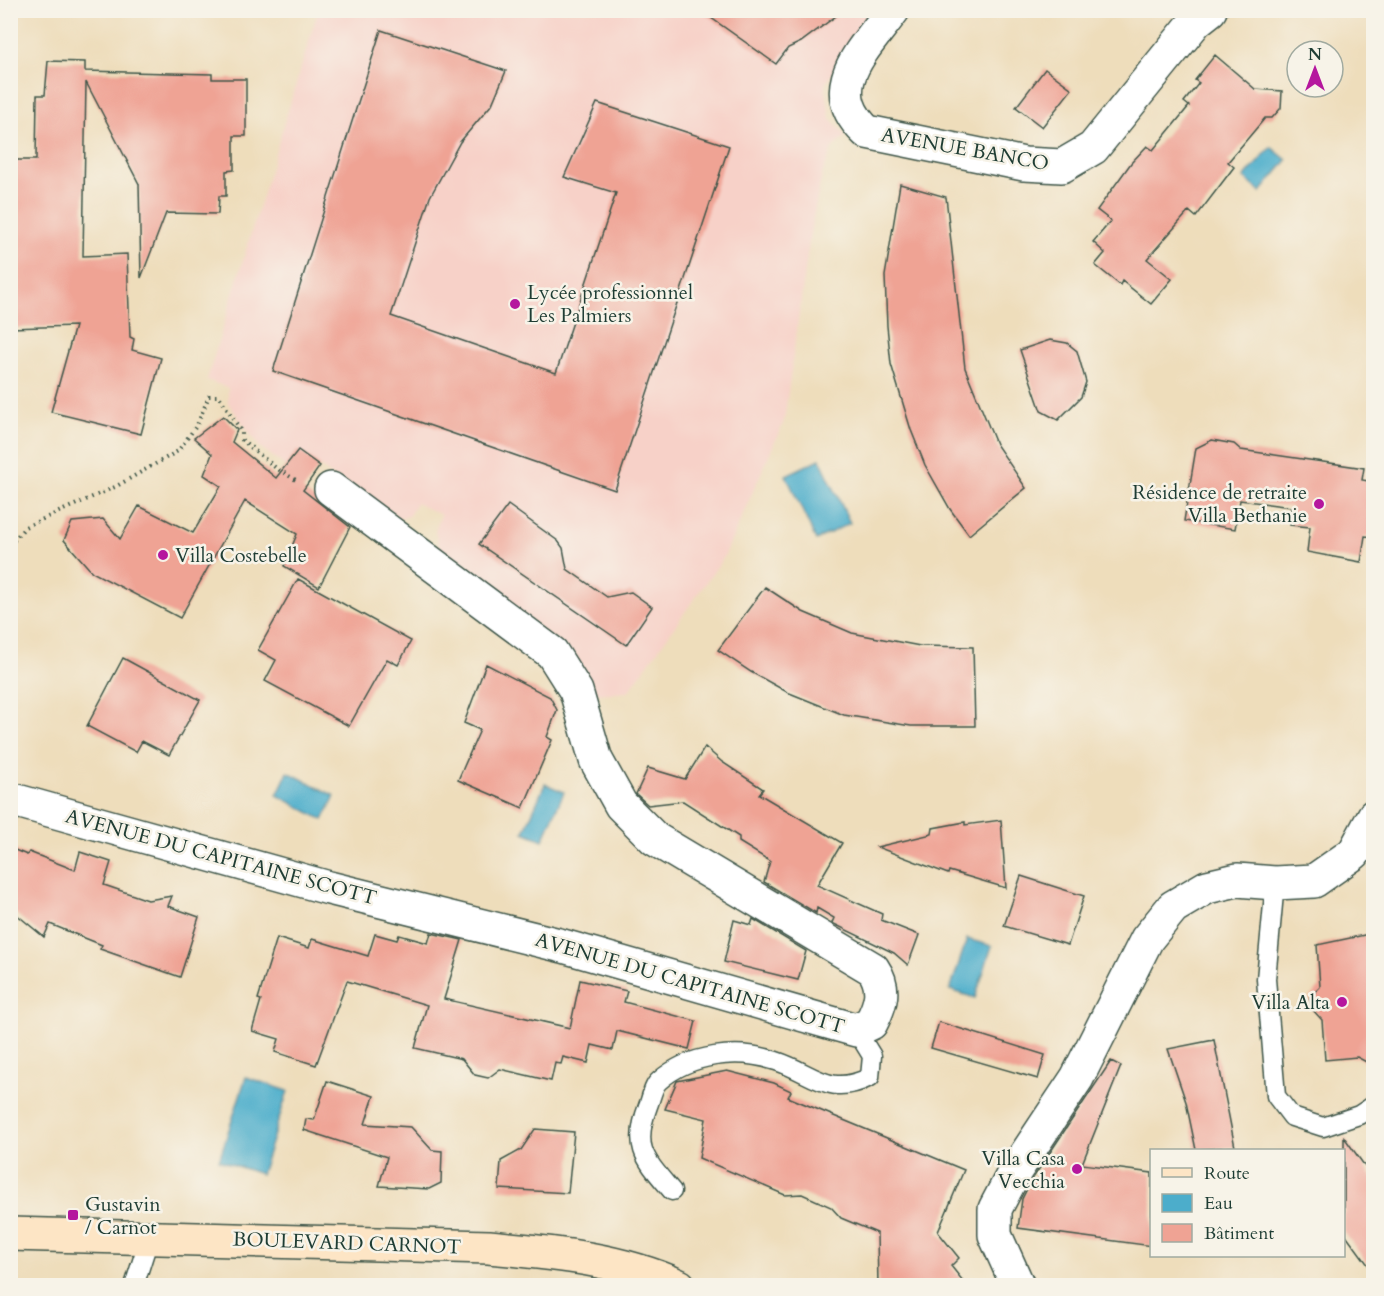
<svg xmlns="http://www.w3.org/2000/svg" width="1384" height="1296" viewBox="0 0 1384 1296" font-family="Cardo,serif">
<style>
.built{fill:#f7d1c8}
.water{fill:#4cadcb;stroke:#367580;stroke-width:1.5}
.building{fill:#efa394}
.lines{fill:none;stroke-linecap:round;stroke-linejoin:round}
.service-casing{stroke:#3e5548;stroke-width:21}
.minor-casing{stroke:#3e5548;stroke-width:36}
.secondary-casing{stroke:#3e5548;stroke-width:36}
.path{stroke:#3e5548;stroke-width:4;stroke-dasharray:1.5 4.5;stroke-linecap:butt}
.service{stroke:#fff;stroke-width:18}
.minor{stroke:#fff;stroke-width:33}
.secondary{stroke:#fde5c5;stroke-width:33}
.poi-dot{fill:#b5179e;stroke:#f7f3e8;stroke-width:2}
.labels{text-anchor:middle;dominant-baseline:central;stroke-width:5;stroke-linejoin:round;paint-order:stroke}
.street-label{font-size:20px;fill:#1f3d34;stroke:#f7f3e8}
.poi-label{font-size:20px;fill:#1f3d34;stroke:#f7f3e8;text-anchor:start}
</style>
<rect width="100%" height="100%" fill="#f7f3e8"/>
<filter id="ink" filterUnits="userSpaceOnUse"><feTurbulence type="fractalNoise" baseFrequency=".0167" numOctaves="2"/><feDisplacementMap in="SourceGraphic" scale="12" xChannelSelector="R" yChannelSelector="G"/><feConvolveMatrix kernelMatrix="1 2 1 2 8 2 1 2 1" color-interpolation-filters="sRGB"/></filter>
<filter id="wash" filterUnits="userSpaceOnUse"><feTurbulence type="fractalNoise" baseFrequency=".008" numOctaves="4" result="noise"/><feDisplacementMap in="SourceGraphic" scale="24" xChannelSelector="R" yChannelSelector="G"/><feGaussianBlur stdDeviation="1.35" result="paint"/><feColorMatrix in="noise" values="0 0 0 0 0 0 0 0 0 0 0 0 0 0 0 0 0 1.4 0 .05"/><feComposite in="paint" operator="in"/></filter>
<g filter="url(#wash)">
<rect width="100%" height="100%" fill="#edb"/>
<!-- built -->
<path class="built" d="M 318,11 L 877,11 L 825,84 L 830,118 L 846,136 L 832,148 L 822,175 L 811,228 L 784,421 L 724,557 L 628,692 L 593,694 L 441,555 L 435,530 L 441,515 L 416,503 L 409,516 L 392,521 L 298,450 L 285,466 L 259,446 L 228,403 L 228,388 L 207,380 Z"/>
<!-- water -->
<path class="water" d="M 1271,147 L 1287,160 L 1261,192 L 1244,178 Z
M 820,459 L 850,523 L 816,540 L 786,475 Z
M 288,772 L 335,796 L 323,820 L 277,795 Z
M 545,784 L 564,792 L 543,840 L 524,832 Z
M 967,939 L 992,946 L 975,998 L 950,990 Z
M 246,1077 L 288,1091 L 261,1174 L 219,1160 Z"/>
<g id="blocks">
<!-- building -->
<path class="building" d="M 700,10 L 844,10 L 801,42 L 788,48 L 776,64 Z
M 381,30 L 506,71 L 492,104 L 460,142 L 430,197 L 391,316 L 512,358 L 556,373 L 616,193 L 564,177 L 597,103 L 729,146 L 615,490 L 273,371 Z
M 1215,55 L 1255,89 L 1282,91 L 1281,108 L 1272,118 L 1265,118 L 1228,162 L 1234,167 L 1196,217 L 1189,211 L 1147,259 L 1172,279 L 1151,304 L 1122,281 L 1120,285 L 1095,265 L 1105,253 L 1093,242 L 1111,221 L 1097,210 L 1131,163 L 1147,146 L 1153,150 L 1189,106 L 1184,102 L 1199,83 L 1195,80 Z
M 48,61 L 85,62 L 85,71 L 212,74 L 212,79 L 246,79 L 246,136 L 234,136 L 234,170 L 226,171 L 226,196 L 219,196 L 218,214 L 166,213 L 141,278 L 139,184 L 86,82 L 83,256 L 127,254 L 130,337 L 134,339 L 132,350 L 161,358 L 141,434 L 51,412 L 75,326 L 10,328 L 10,160 L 36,160 L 37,95 L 45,95 Z
M 1045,69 L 1072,89 L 1042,127 L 1016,107 Z
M 900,184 L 946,197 L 965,368 L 996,444 L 1026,488 L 969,535 L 950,509 L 925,465 L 911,430 L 891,364 L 887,326 L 885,276 Z
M 1050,340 L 1067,343 L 1077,351 L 1086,382 L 1081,397 L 1058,420 L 1041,411 L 1020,350 Z
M 223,416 L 237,430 L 232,442 L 276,478 L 298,450 L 320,466 L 303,490 L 350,527 L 319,587 L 284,566 L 297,534 L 245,501 L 180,618 L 92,572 L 64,540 L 72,522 L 103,519 L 120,539 L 139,506 L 193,533 L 221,486 L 204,475 L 212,454 L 194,438 Z
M 1212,440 L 1234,444 L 1241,450 L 1364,468 L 1362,480 L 1374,482 L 1374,537 L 1365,536 L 1361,562 L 1307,552 L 1310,527 L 1290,525 L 1291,507 L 1240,500 L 1235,529 L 1184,521 L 1196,448 Z
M 508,505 L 558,541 L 563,548 L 567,569 L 607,597 L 631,592 L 652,607 L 626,645 L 479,544 Z
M 298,579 L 411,641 L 398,665 L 387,659 L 349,726 L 265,681 L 276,660 L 258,650 Z
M 765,587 L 803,612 L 852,633 L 920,646 L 973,647 L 975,726 L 911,726 L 844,715 L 787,692 L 751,672 L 718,650 Z
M 123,658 L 200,700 L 169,755 L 142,741 L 136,752 L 87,726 Z
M 486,664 L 550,697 L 557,710 L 547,737 L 552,740 L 523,808 L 458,780 L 480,730 L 464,723 Z
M 705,747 L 722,762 L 763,789 L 759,794 L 842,843 L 817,885 L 882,914 L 881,920 L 919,935 L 908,965 L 894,953 L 832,923 L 834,918 L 817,908 L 816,913 L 764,882 L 770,861 L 739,842 L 739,837 L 683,801 L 648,805 L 636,794 L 648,768 L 685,779 Z
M 1001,820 L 1006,888 L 949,871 L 948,874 L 877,847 L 932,834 L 933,828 L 965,822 L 965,825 Z
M 10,848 L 27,855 L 29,852 L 75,870 L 80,852 L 111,862 L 104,885 L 148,900 L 172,896 L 168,906 L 199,917 L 180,977 L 100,949 L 102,945 L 50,924 L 44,937 L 10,909 Z
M 1021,876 L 1084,896 L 1068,945 L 1004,926 Z
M 753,919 L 806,951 L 798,980 L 724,962 L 734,920 L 751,925 Z
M 431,933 L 462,940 L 444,999 L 570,1028 L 580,980 L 627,991 L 624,1002 L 696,1021 L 689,1049 L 617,1031 L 613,1050 L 592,1045 L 588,1063 L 563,1057 L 561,1064 L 555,1063 L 551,1081 L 500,1069 L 488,1078 L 475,1075 L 462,1059 L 415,1048 L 427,1005 L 347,981 L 316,1065 L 275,1052 L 279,1039 L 252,1031 L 261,1000 L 258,999 L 277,938 L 309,948 L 312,939 L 368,956 L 375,934 L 397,940 L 399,935 L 428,943 Z
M 1374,933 L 1374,1066 L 1357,1057 L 1325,1060 L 1322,1020 L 1311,1008 L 1310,997 L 1320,987 L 1317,945 Z
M 939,1022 L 1045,1055 L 1038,1079 L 931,1048 Z
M 1214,1040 L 1235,1147 L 1196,1150 L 1186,1102 L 1168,1049 Z
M 1111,1061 L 1121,1066 L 1082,1164 L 1152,1173 L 1152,1246 L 1018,1228 L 1022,1199 L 1031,1181 Z
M 727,1071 L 774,1083 L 791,1091 L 788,1097 L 964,1170 L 938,1232 L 959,1258 L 951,1266 L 967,1286 L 878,1286 L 877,1233 L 841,1218 L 831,1207 L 802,1194 L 785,1195 L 699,1158 L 706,1119 L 665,1109 L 677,1081 Z
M 327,1081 L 374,1096 L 365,1124 L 411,1127 L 432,1150 L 442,1151 L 441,1183 L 429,1189 L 379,1186 L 387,1157 L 304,1130 L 306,1119 L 314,1120 Z
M 535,1129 L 574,1132 L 568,1193 L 499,1189 L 501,1161 L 521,1150 Z
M 1344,1137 L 1374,1179 L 1374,1273 L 1344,1232 Z"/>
</g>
</g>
<g filter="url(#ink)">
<use href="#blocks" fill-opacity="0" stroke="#3e5548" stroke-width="1.5"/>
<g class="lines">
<!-- service casing -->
<g class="service-casing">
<path id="service" d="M 1275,883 L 1266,979 L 1276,1096 L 1292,1117 L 1323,1127 L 1359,1115 L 1374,1105
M 672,1191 C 645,1159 632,1148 648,1106 C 651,1099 653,1086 659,1081 C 689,1054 738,1048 776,1061 C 814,1073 828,1098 870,1077 L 872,1056 L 856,1030
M 134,1286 L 149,1239"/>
</g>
<!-- minor casing -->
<g class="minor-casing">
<path id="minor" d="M 893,10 C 864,50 820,88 867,132 L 1024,164 L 1062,166 L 1093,148 L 1196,21 L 1210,10
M 10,799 L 329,888 L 563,946 L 856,1030 L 871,1023 C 881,1004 886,988 873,969 L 655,839 L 621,805 L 596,760 L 576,691 L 552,653 L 331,489
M 1018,1286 L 995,1235 L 995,1209 L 1015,1171 L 1077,1078 L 1147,939 L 1173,907 L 1207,887 L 1237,880 L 1275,883 L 1314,881 L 1354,853 L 1374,816"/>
</g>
<!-- secondary casing -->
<g class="secondary-casing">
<path id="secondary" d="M 10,1234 L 489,1247 C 553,1253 620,1259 679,1286"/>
</g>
<!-- path -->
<path class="path" d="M 10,545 L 25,527 L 115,487 L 178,451 L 197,425 L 209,396 L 219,396 L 242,432 L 242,440 L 276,468 L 299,482"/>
<!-- service -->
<use href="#service" class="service"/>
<!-- minor -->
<use href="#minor" class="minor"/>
<!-- secondary -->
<use href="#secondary" class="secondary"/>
</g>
</g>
<!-- markers -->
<g class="poi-dot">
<circle cx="515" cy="304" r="6"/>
<circle cx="1319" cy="504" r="6"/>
<circle cx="163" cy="555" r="6"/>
<circle cx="1342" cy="1002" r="6"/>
<circle cx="1077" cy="1169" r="6"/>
<rect x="67" y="1209" width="12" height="12" rx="3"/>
</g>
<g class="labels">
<!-- street labels -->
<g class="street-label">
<text transform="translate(965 149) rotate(10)">AVENUE BANCO</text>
<text transform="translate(221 857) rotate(15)">AVENUE DU CAPITAINE SCOTT</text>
<text transform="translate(690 983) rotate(16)">AVENUE DU CAPITAINE SCOTT</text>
<text transform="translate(347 1243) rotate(2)">BOULEVARD CARNOT</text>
</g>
<!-- poi labels -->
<g class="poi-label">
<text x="527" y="292">Lycée professionnel<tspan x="527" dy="23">Les Palmiers</tspan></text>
<text x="1307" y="492" text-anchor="end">Résidence de retraite<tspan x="1307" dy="23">Villa Bethanie</tspan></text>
<text x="175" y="555">Villa Costebelle</text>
<text x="1330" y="1002" text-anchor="end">Villa Alta</text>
<text x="1065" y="1158" text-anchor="end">Villa Casa<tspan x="1065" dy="23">Vecchia</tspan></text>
<text x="85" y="1204">Gustavin<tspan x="85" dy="23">/ Carnot</tspan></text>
</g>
</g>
<!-- margin -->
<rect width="1384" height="1296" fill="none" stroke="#f7f3e8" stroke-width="36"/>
<!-- legend -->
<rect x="1150" y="1149" width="195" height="108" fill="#f7f3e8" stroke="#a1aaa0" stroke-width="1.5"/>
<rect x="1162" y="1168" width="30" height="9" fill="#fde5c5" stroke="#a1aaa0" stroke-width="1.5"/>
<text x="1204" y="1179" font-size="18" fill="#1f3d34">Route</text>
<rect x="1162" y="1194" width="30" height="18" fill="#4cadcb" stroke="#a1aaa0" stroke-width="1.5"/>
<text x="1204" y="1209" font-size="18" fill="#1f3d34">Eau</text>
<rect x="1162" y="1224" width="30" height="18" fill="#efa394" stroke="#a1aaa0" stroke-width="1.5"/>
<text x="1204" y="1239" font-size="18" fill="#1f3d34">Bâtiment</text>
<!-- north arrow -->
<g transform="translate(1315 69)"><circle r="28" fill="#f7f3e8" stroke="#a1aaa0" stroke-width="1.5"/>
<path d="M0-4.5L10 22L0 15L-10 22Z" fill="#b5179e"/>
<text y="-9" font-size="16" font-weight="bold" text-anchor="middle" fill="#1f3d34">N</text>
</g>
</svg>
